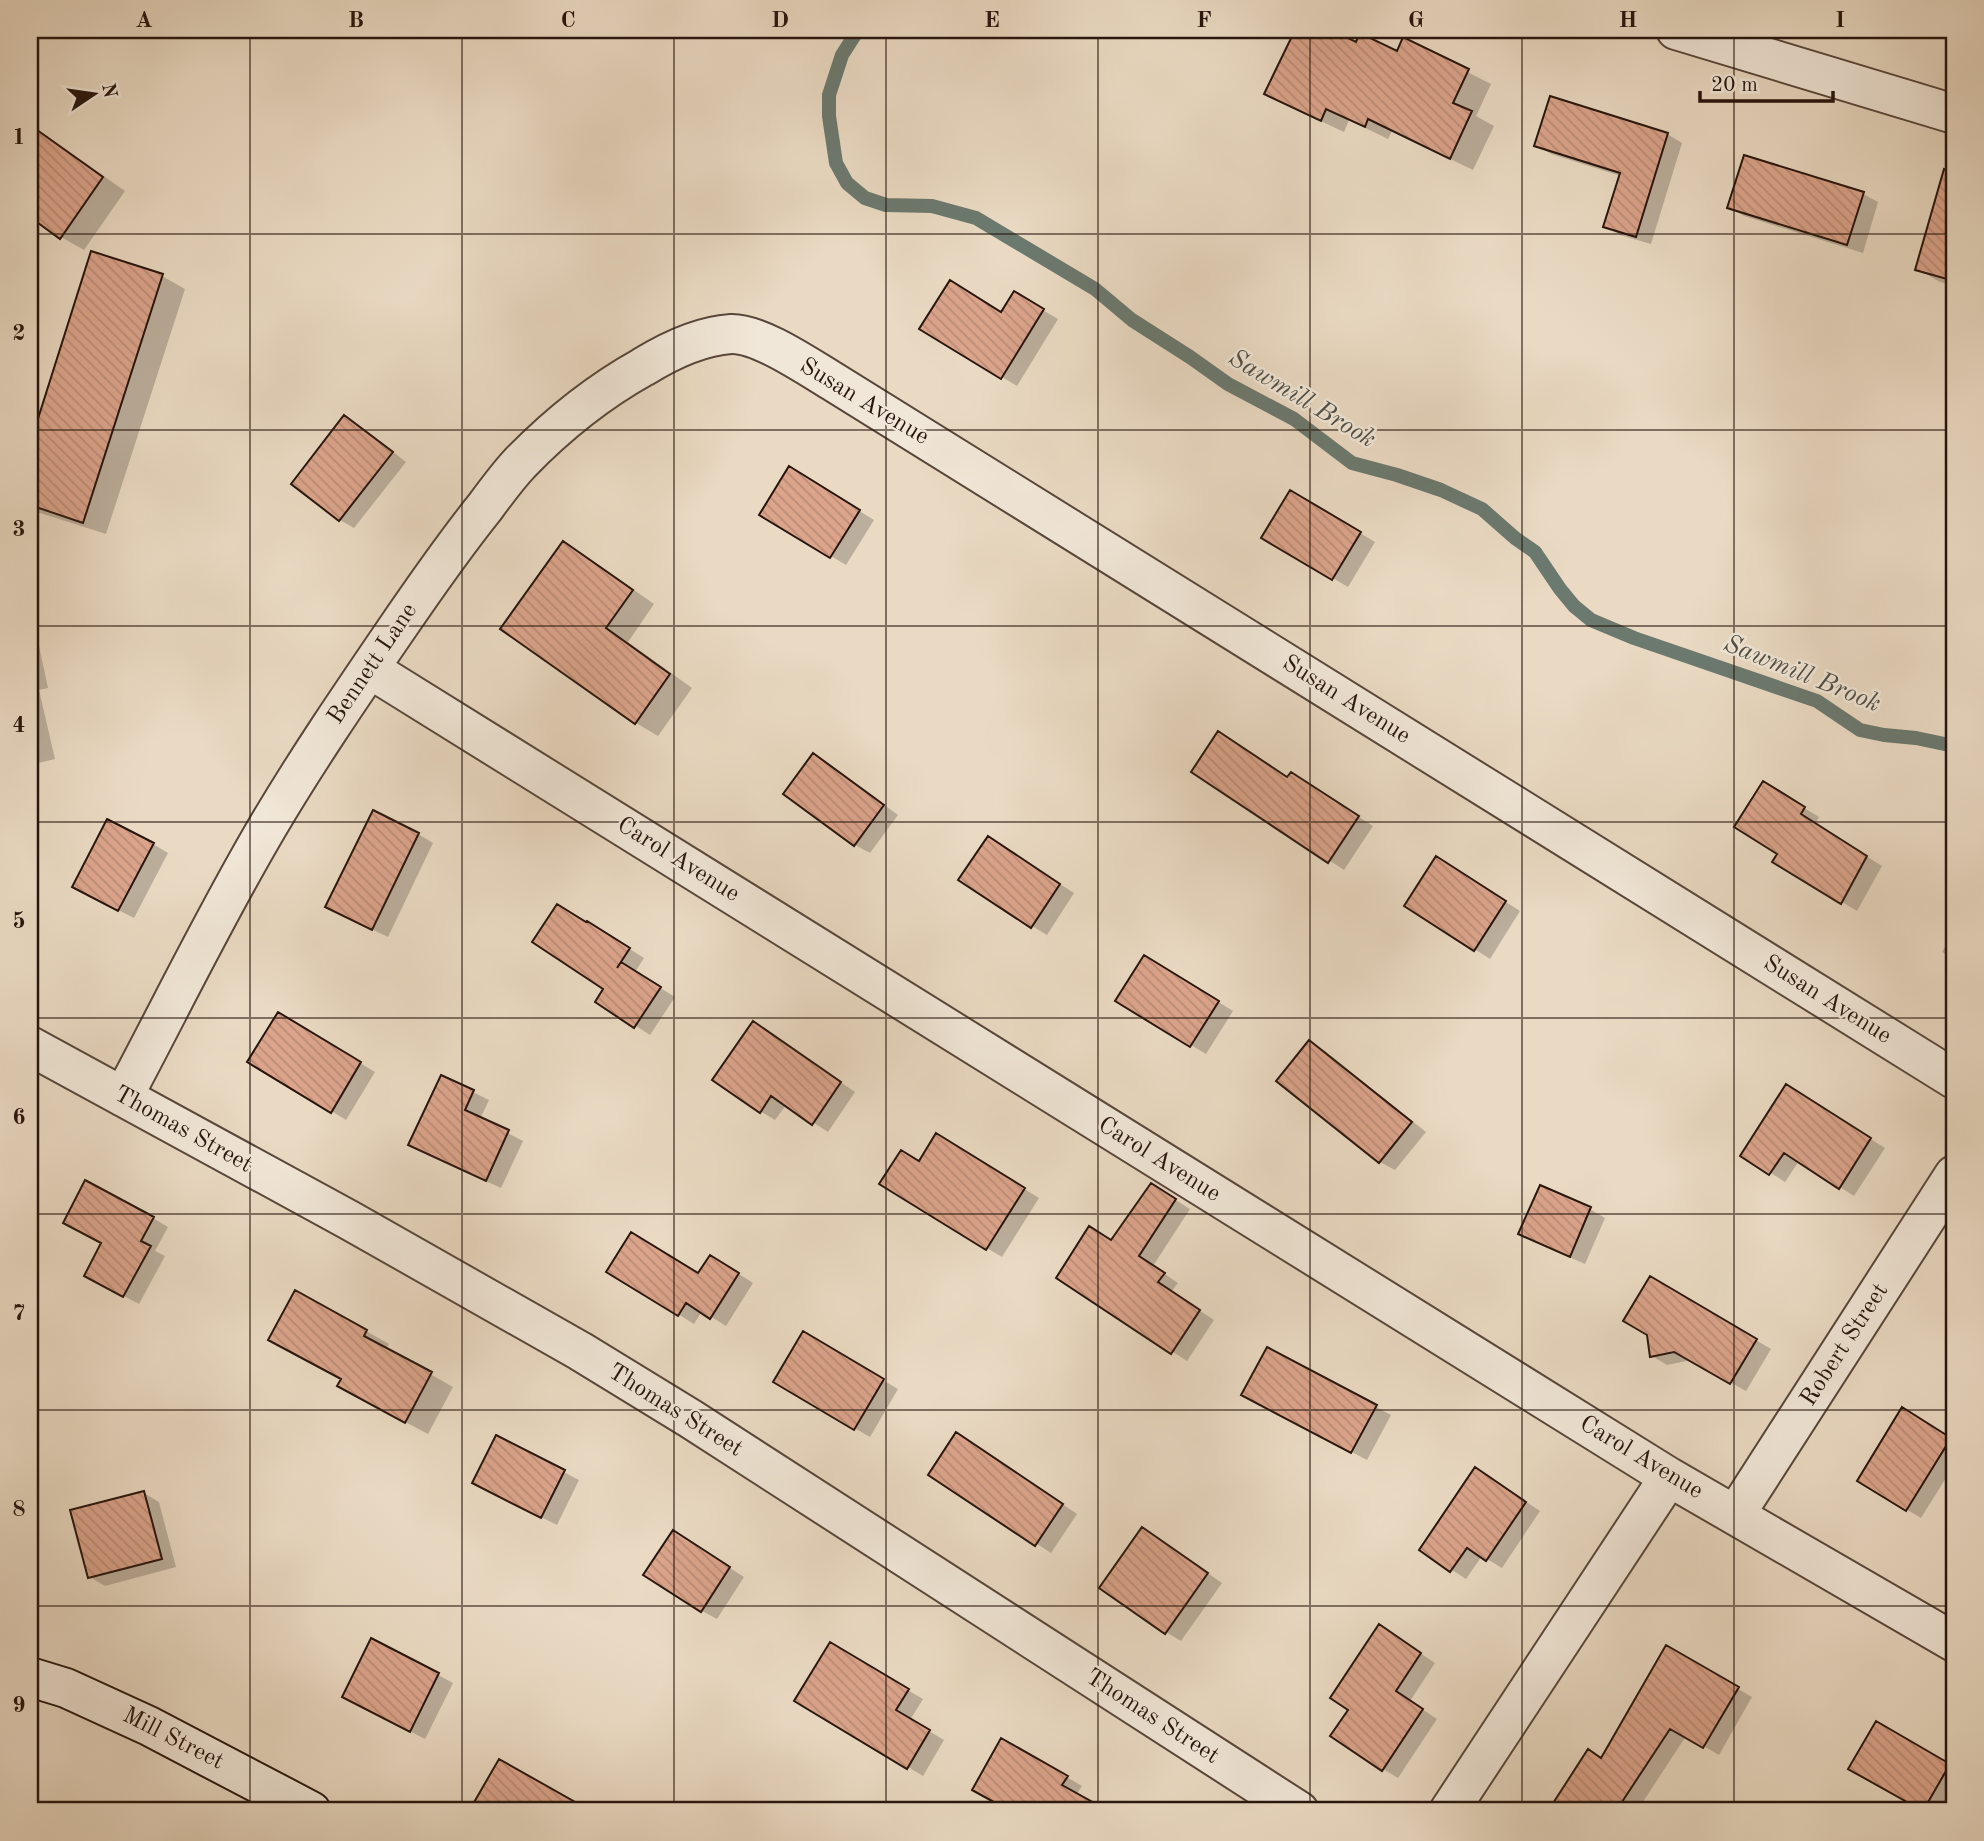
<svg xmlns="http://www.w3.org/2000/svg" width="1984" height="1841" viewBox="0 0 1984 1841" font-family="'Old Standard TT',serif">
<style>
.shadow{fill:#0003}
.lines{fill:none;stroke-linecap:round;stroke-linejoin:round}
.stream{stroke:#6b796f;stroke-width:14}
.building{fill:url(#building-back-hatch);stroke:#27150e;stroke-width:2}
.street-casing{stroke:#58463b;stroke-width:42}
.secondary-casing{stroke:#27150e;stroke-width:42}
.street{stroke:#f1e7d8;stroke-width:38}
.secondary{stroke:#f1e7d8;stroke-width:38}
.grid{fill:none;stroke:#27150e;stroke-width:2;stroke-opacity:0.55}
.labels{text-anchor:middle;dominant-baseline:central;stroke-width:5;stroke-linejoin:round;paint-order:stroke}
.street-label{font-size:24px;fill:#27150e;stroke:#f1e7d8}
.water-label{font-size:26px;font-style:italic;fill:#4f4f47;stroke:#f1e7d8}
.neatline{fill:none;stroke:#27150e;stroke-width:2.5}
.grid-label{font-size:23px;text-anchor:middle;font-weight:bold;fill:#27150e}
</style>
<defs>
<pattern id="building-back-hatch" width="6" height="6" patternUnits="userSpaceOnUse" patternTransform="scale(1.75)"><rect width="6" height="6" fill="#dba48b"/><path d="M-1 5l2 2M0 0l6 6M5-1l2 2" fill="none" stroke="#bc8c77"/></pattern>
</defs>
<rect width="100%" height="100%" fill="#eadac3"/>
<filter id="stains"><feTurbulence type="fractalNoise" baseFrequency=".00286" numOctaves="4"/><feColorMatrix values="0 0 0 0 .2 0 0 0 0 .09 0 0 0 0 .02 0 0 0 .5 -.17"/></filter>
<radialGradient id="worn" r=".72"><stop offset=".6" stop-color="#630" stop-opacity="0"/><stop offset="1" stop-color="#630" stop-opacity=".3"/></radialGradient>
<!-- shadow -->
<path class="shadow" d="M 1297,30 L 1327,30 L 1357,44 L 1398,53 L 1404,40 L 1491,84 L 1476,116 L 1494,126 L 1473,170 L 1392,131 L 1388,139 L 1349,120 L 1344,132 L 1289,106 L 1266,93 Z
M 30,124 L 125,191 L 84,250 L 61,237 L 30,215 Z
M 1667,134 L 1682,143 L 1651,244 L 1620,235 L 1605,226 L 1621,176 L 1551,154 L 1536,145 Z
M 1863,194 L 1878,202 L 1863,253 L 1744,216 L 1729,207 Z
M 1932,215 L 1954,221 L 1954,286 L 1940,282 L 1917,269 Z
M 92,253 L 162,276 L 185,289 L 106,534 L 37,512 L 30,508 L 30,450 Z
M 1015,294 L 1058,319 L 1017,386 L 1002,377 L 1002,314 Z
M 1954,301 L 1954,324 L 1948,321 Z
M 345,417 L 360,426 L 406,462 L 354,528 L 340,520 Z
M 804,477 L 874,520 L 846,565 L 761,514 Z
M 1291,492 L 1375,542 L 1348,587 L 1263,537 Z
M 563,543 L 586,556 L 654,604 L 628,642 L 692,688 L 658,736 L 636,723 L 503,629 Z
M 30,612 L 32,613 L 48,688 L 39,690 L 55,759 L 30,765 Z
M 828,764 L 898,815 L 870,853 L 855,845 Z
M 1193,771 L 1288,778 L 1306,783 L 1373,826 L 1344,870 Z
M 1778,792 L 1819,817 L 1815,824 L 1882,866 L 1857,911 L 1775,861 L 1780,853 Z
M 418,834 L 433,843 L 388,937 L 342,915 Z
M 153,844 L 168,853 L 134,918 L 89,895 Z
M 1003,847 L 1074,893 L 1047,935 L 1032,926 Z
M 1451,867 L 1520,911 L 1490,959 L 1406,905 Z
M 1954,931 L 1954,959 L 1942,952 Z
M 603,932 L 644,958 L 635,972 L 675,997 L 650,1035 L 597,1001 L 606,988 Z
M 1160,966 L 1233,1011 L 1206,1054 L 1117,1001 Z
M 279,1014 L 375,1072 L 346,1120 L 250,1061 Z
M 768,1032 L 855,1092 L 828,1132 L 786,1105 L 775,1120 L 760,1111 Z
M 1310,1042 L 1325,1051 L 1426,1132 L 1395,1170 L 1380,1162 L 1279,1081 Z
M 442,1077 L 489,1100 L 480,1119 L 523,1141 L 501,1188 L 425,1153 Z
M 1802,1095 L 1885,1148 L 1854,1196 L 1799,1161 L 1785,1182 L 1742,1155 Z
M 951,1144 L 1039,1198 L 1002,1257 L 987,1248 L 920,1163 Z
M 1541,1188 L 1590,1209 L 1605,1218 L 1585,1264 L 1535,1242 L 1520,1233 Z
M 1166,1194 L 1190,1209 L 1153,1266 L 1178,1283 L 1171,1292 L 1214,1320 L 1187,1361 L 1058,1278 L 1112,1242 Z
M 153,1218 L 168,1227 L 155,1251 L 165,1256 L 139,1304 L 101,1284 Z
M 726,1266 L 753,1283 L 726,1326 L 702,1311 L 694,1324 L 609,1271 L 698,1274 Z
M 1651,1278 L 1771,1349 L 1746,1391 L 1691,1360 L 1667,1365 L 1652,1356 Z
M 366,1331 L 389,1344 L 386,1349 L 453,1387 L 428,1434 L 362,1399 L 343,1379 Z
M 804,1334 L 898,1389 L 870,1437 L 775,1382 Z
M 1259,1403 L 1376,1407 L 1391,1415 L 1367,1460 Z
M 1918,1418 L 1954,1441 L 1954,1465 L 1921,1518 L 1859,1481 Z
M 496,1437 L 579,1480 L 557,1525 L 489,1491 Z
M 972,1443 L 1077,1514 L 1051,1553 L 931,1474 Z
M 1476,1469 L 1540,1511 L 1502,1568 L 1482,1556 L 1466,1579 L 1421,1550 Z
M 144,1493 L 159,1502 L 176,1567 L 105,1586 L 90,1577 Z
M 1157,1538 L 1222,1583 L 1181,1641 L 1166,1632 Z
M 688,1541 L 744,1577 L 717,1619 L 702,1611 Z
M 1394,1635 L 1435,1663 L 1410,1701 L 1437,1719 L 1398,1778 L 1383,1769 Z
M 830,1645 L 923,1699 L 910,1720 L 944,1740 L 923,1776 L 797,1700 Z
M 1667,1648 L 1752,1697 L 1719,1755 L 1686,1736 L 1637,1811 L 1550,1811 L 1588,1751 L 1602,1759 Z
M 438,1675 L 453,1683 L 425,1739 L 359,1705 Z
M 1877,1723 L 1954,1768 L 1954,1791 L 1942,1811 L 1923,1811 L 1850,1769 Z
M 1002,1740 L 1082,1786 L 1076,1795 L 1105,1811 L 1007,1811 L 1008,1808 Z
M 500,1762 L 587,1811 L 486,1811 L 475,1805 Z"/>
<g class="lines">
<!-- stream -->
<path class="stream" d="M 858,30 L 842,55 L 829,95 L 829,116 L 836,163 L 847,183 L 865,198 L 886,205 L 932,206 L 976,218 L 1095,289 L 1132,320 L 1190,357 L 1228,384 L 1294,419 L 1352,463 L 1397,475 L 1441,490 L 1482,509 L 1515,538 L 1535,552 L 1560,589 L 1574,606 L 1591,620 L 1634,638 L 1817,701 L 1860,730 L 1884,735 L 1916,738 L 1954,746"/>
</g>
<!-- building -->
<path class="building" d="M 1295,30 L 1331,30 L 1356,42 L 1360,33 L 1397,51 L 1403,37 L 1469,69 L 1453,103 L 1472,111 L 1450,159 L 1368,119 L 1365,127 L 1326,109 L 1321,121 L 1264,94 Z
M 1550,96 L 1668,133 L 1636,237 L 1603,227 L 1620,173 L 1534,146 Z
M 30,125 L 103,177 L 60,239 L 30,217 Z
M 1744,155 L 1864,192 L 1847,245 L 1727,208 Z
M 1944,169 L 1954,171 L 1954,281 L 1915,270 Z
M 91,251 L 163,274 L 83,523 L 30,505 L 30,444 Z
M 950,280 L 1001,312 L 1014,291 L 1044,309 L 1001,379 L 919,329 Z
M 344,415 L 393,452 L 339,521 L 291,484 Z
M 789,466 L 860,510 L 830,558 L 759,515 Z
M 1290,490 L 1361,532 L 1332,580 L 1261,538 Z
M 563,541 L 633,590 L 606,628 L 670,674 L 635,724 L 500,629 Z
M 1218,731 L 1287,777 L 1291,772 L 1359,816 L 1328,863 L 1191,772 Z
M 813,753 L 884,805 L 854,846 L 783,794 Z
M 1763,781 L 1805,807 L 1801,814 L 1867,856 L 1841,904 L 1772,862 L 1777,854 L 1734,827 Z
M 373,810 L 419,833 L 372,930 L 325,907 Z
M 107,819 L 154,843 L 118,911 L 72,887 Z
M 988,836 L 1060,884 L 1031,928 L 958,880 Z
M 1436,856 L 1506,901 L 1474,951 L 1404,906 Z
M 557,904 L 586,922 L 587,921 L 630,948 L 617,968 L 621,962 L 661,987 L 634,1028 L 595,1002 L 603,989 L 532,942 Z
M 1144,955 L 1219,1001 L 1190,1047 L 1115,1001 Z
M 278,1012 L 361,1062 L 331,1113 L 247,1062 Z
M 753,1021 L 841,1082 L 812,1125 L 771,1096 L 760,1113 L 712,1080 Z
M 1309,1040 L 1412,1122 L 1379,1163 L 1276,1081 Z
M 441,1075 L 474,1090 L 465,1110 L 509,1130 L 486,1181 L 408,1145 Z
M 1786,1084 L 1871,1138 L 1839,1189 L 1784,1153 L 1769,1175 L 1740,1156 Z
M 936,1133 L 1025,1188 L 986,1250 L 879,1184 L 901,1150 L 919,1161 Z
M 85,1180 L 154,1217 L 141,1241 L 151,1246 L 123,1297 L 84,1276 L 101,1243 L 63,1223 Z
M 1151,1183 L 1176,1199 L 1139,1256 L 1165,1273 L 1158,1282 L 1200,1310 L 1171,1354 L 1056,1278 L 1089,1226 L 1111,1240 Z
M 1540,1185 L 1591,1207 L 1570,1257 L 1518,1234 Z
M 631,1232 L 698,1273 L 710,1255 L 739,1273 L 710,1319 L 686,1303 L 678,1316 L 606,1272 Z
M 1650,1276 L 1757,1339 L 1730,1384 L 1674,1352 L 1650,1357 L 1647,1335 L 1623,1321 Z
M 295,1290 L 367,1330 L 364,1336 L 432,1372 L 405,1423 L 337,1386 L 341,1379 L 268,1340 Z
M 803,1331 L 884,1379 L 854,1430 L 773,1382 Z
M 1267,1347 L 1377,1405 L 1351,1453 L 1241,1395 Z
M 1902,1407 L 1951,1438 L 1906,1511 L 1857,1481 Z
M 956,1432 L 1063,1504 L 1035,1546 L 928,1475 Z
M 496,1435 L 565,1470 L 541,1518 L 472,1483 Z
M 1475,1467 L 1526,1502 L 1486,1561 L 1467,1548 L 1450,1572 L 1419,1550 Z
M 144,1491 L 162,1559 L 88,1578 L 70,1510 Z
M 1142,1527 L 1208,1573 L 1165,1634 L 1099,1588 Z
M 673,1530 L 730,1567 L 701,1612 L 643,1575 Z
M 1379,1624 L 1421,1653 L 1396,1691 L 1423,1709 L 1382,1771 L 1330,1736 L 1348,1710 L 1330,1698 Z
M 371,1638 L 439,1673 L 410,1732 L 342,1697 Z
M 830,1642 L 909,1689 L 896,1710 L 930,1730 L 907,1769 L 794,1701 Z
M 1666,1645 L 1739,1687 L 1703,1748 L 1670,1729 L 1616,1811 L 1548,1811 L 1588,1749 L 1601,1758 Z
M 1876,1721 L 1950,1764 L 1923,1811 L 1848,1769 Z
M 1001,1738 L 1068,1776 L 1062,1785 L 1109,1811 L 1010,1811 L 972,1790 Z
M 499,1759 L 591,1811 L 469,1811 Z"/>
<g class="lines">
<!-- street casing -->
<g class="street-casing">
<path id="street" d="M 1676,30 L 1954,114
M 370,669 L 1669,1477 L 1954,1642
M 30,1046 L 349,1220 L 580,1351 L 691,1419 L 1299,1811
M 123,1097 C 171,1007 216,914 268,826 C 307,760 350,697 393,634 C 423,590 452,548 485,507 C 496,492 507,477 520,463 C 556,426 598,392 643,367 C 669,351 700,336 731,334 C 759,333 807,366 832,381 L 1954,1079
M 1735,1515 L 1954,1175
M 1449,1811 L 1669,1477"/>
</g>
<!-- secondary casing -->
<g class="secondary-casing">
<path id="secondary" d="M 30,1677 L 66,1688 L 149,1726 L 311,1811"/>
</g>
<!-- street -->
<use href="#street" class="street"/>
<!-- secondary -->
<use href="#secondary" class="secondary"/>
</g>
<!-- grid -->
<path class="grid" d="M 250,30 L 250,1811M 462,30 L 462,1811M 674,30 L 674,1811M 886,30 L 886,1811M 1098,30 L 1098,1811M 1310,30 L 1310,1811M 1522,30 L 1522,1811M 1734,30 L 1734,1811M 30,234 L 1954,234M 30,430 L 1954,430M 30,626 L 1954,626M 30,822 L 1954,822M 30,1018 L 1954,1018M 30,1214 L 1954,1214M 30,1410 L 1954,1410M 30,1606 L 1954,1606"/>
<g class="labels">
<!-- street labels -->
<g class="street-label">
<text transform="translate(864 402) rotate(31)">Susan Avenue</text>
<text transform="translate(373 664) rotate(-56)">Bennett Lane</text>
<text transform="translate(1346 700) rotate(32)">Susan Avenue</text>
<text transform="translate(678 860) rotate(32)">Carol Avenue</text>
<text transform="translate(1827 1000) rotate(32)">Susan Avenue</text>
<text transform="translate(183 1130) rotate(29)">Thomas Street</text>
<text transform="translate(1159 1160) rotate(32)">Carol Avenue</text>
<text transform="translate(1845 1345) rotate(-57)">Robert Street</text>
<text transform="translate(675 1411) rotate(32)">Thomas Street</text>
<text transform="translate(1641 1458) rotate(31)">Carol Avenue</text>
<text transform="translate(1152 1717) rotate(33)">Thomas Street</text>
<text transform="translate(173 1739) rotate(27)">Mill Street</text>
</g>
<!-- water labels -->
<g class="water-label">
<text transform="translate(1302 399) rotate(31)">Sawmill Brook</text>
<text transform="translate(1802 674) rotate(22)">Sawmill Brook</text>
</g>
</g>
<!-- margin -->
<rect width="1984" height="1841" fill="none" stroke="#eadac3" stroke-width="77"/>
<!-- north arrow -->
<g transform="translate(94 94) rotate(77)" stroke="#f1e7d8" stroke-width="5" paint-order="stroke">
<path d="M0-5L12 26L0 18L-12 26Z" fill="#27150e"/>
<text y="-10" font-size="19" font-weight="bold" text-anchor="middle" fill="#27150e">N</text>
</g>
<!-- scale -->
<path d="M1700 91v10h133v-10" fill="none" stroke="#27150e" stroke-width="3.5"/>
<text x="1711" y="91" font-size="21" fill="#27150e" stroke="#f1e7d8" stroke-width="5" paint-order="stroke">20 m</text>
<rect x="38" y="38" width="1908" height="1764" class="neatline"/>
<g class="grid-label">
<text x="144" y="27">A</text>
<text x="356" y="27">B</text>
<text x="568" y="27">C</text>
<text x="780" y="27">D</text>
<text x="992" y="27">E</text>
<text x="1204" y="27">F</text>
<text x="1416" y="27">G</text>
<text x="1628" y="27">H</text>
<text x="1840" y="27">I</text>
<text x="19" y="144">1</text>
<text x="19" y="340">2</text>
<text x="19" y="536">3</text>
<text x="19" y="732">4</text>
<text x="19" y="928">5</text>
<text x="19" y="1124">6</text>
<text x="19" y="1320">7</text>
<text x="19" y="1516">8</text>
<text x="19" y="1712">9</text>
</g>
<rect width="100%" height="100%" filter="url(#stains)"/>
<rect width="100%" height="100%" fill="url(#worn)"/>
</svg>
